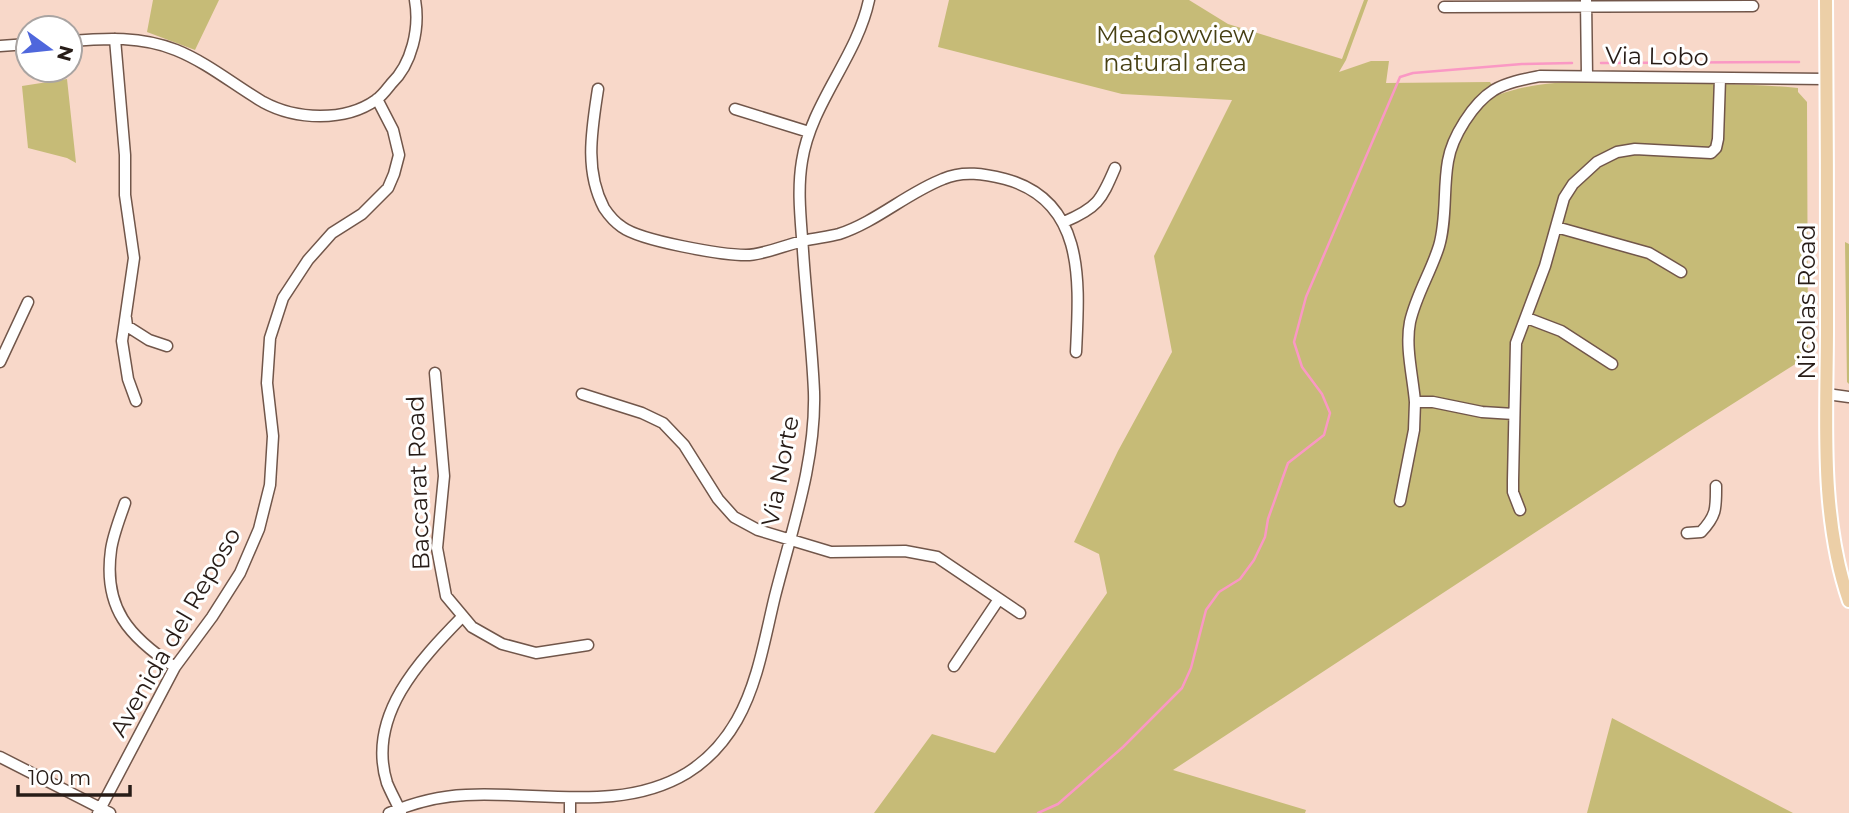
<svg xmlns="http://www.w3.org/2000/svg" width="1849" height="813" viewBox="0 0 1849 813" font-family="Montserrat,sans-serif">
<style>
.green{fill:#c6bb77}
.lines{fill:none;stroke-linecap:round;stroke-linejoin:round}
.stream{stroke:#fa98c4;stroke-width:2.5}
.minor-casing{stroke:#71564a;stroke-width:13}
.major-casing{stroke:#fff;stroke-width:16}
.minor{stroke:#fff;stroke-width:10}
.major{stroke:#eccfa7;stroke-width:12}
.labels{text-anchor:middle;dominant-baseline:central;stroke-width:6;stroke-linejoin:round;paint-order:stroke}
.park-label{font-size:24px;fill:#463f13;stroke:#fff}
.street-label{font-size:24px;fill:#271c17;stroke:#fff}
</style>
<rect width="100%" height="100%" fill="#f8d8c9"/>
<!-- green -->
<path class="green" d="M 153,0 L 219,0 L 195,50 L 147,32 Z
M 949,0 L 1189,0 L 1228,24 L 1342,59 L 1364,0 L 1368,0 L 1346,60 L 1339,72 L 1371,61 L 1389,61 L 1386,83 L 1490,82 L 1498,95 C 1545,77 1597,83 1647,83 C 1697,84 1748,83 1798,88 L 1798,92 L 1807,102 L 1808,356 L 1690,431 L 1173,770 L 1306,810 L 1305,813 L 874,813 L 932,734 L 995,753 L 1107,593 L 1099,554 L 1074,542 L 1118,451 L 1172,352 L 1154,256 L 1232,100 L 1122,94 L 938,47 Z
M 67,79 L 76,163 L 67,158 L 28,148 L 22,86 Z
M 1845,242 L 1849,244 L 1849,384 L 1847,382 Z
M 1612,718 L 1793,813 L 1587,813 Z"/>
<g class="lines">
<!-- stream -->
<path class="stream" d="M 1601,63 L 1799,62
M 1038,813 L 1058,804 L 1123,747 L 1182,688 L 1191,668 L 1206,610 L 1219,592 L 1240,579 L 1254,560 L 1265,537 L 1268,519 L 1288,463 L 1324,435 L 1330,413 L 1322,394 L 1302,367 L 1294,342 L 1306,297 L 1400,77 L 1413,73 L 1522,64 L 1572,63"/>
<!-- minor casing -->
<g class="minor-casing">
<path id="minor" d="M 1586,0 L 1587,76
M 1444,7 L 1753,6
M 115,39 L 125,155 L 125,195 L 134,258 L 122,341 L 128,379 L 136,401
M 70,41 C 106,38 141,36 176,50 C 208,63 234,85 263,102 C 296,120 345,122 376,100 C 382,96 387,89 391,84 C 412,64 420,28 415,0
M 0,46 L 28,44
M 598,89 C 592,129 584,170 604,208 C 608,214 616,223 622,227 C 641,241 722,255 746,255 C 764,255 785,245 803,241 C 815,238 828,237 839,234 C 876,222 907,193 943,179 C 963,170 985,174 1005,179 C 1087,201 1079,285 1076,352
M 735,109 L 809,132
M 1064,222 C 1097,208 1101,201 1115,168
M 1556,227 L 1649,253 L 1681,272
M 126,318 L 127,326 L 149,340 L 167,346
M 1527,318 L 1561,331 L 1612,364
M 0,362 L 28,302
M 435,373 L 444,476 L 437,548 L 446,596 L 472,627 L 502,644 L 536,653 L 588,645
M 582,394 L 642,413 L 663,423 L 684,445 L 718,499 L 734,517 L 758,530 L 831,552 L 905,551 L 937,557 L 1020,613
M 1827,394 L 1849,397
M 1415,402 C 1413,377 1405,347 1410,322 C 1416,295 1431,272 1439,246 C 1447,219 1443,189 1448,161 C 1452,137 1473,103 1494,90 C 1508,82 1525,79 1540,76 L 1826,79
M 1400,501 L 1414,430 L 1415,402 L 1433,402 L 1482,412 L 1514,414
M 125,503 C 120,518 113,535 111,550 C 103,608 129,637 175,667
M 1520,510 L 1513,492 L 1513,480 L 1516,343 L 1545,266 L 1564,198 L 1573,184 L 1597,162 L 1617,152 L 1635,149 L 1711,153 L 1716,148 L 1718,139 L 1720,78
M 1687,533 L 1701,532 C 1717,515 1716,508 1716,486
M 954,666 L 999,599
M 0,757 L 110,813
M 570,798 L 570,813
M 98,813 L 175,667 L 212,617 L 240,573 L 259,529 L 270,485 L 273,436 L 267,383 L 270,338 L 283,298 L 308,260 L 332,233 L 362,214 L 388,188 L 394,174 L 399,155 L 393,130 L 377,99
M 389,813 C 413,803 440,796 466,795 C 539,791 621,813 687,773 C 708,760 725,741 737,720 C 758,683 765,637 775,596 C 792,529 816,461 814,392 C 812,345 806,298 803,251 C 801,221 797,191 802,161 C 811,103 857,57 869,0
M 401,813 C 397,803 391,793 387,783 C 366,716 420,660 462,617"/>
</g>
<!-- major casing -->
<g class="major-casing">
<path id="major" d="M 1826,0 C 1827,109 1827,217 1827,326 C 1827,417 1819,514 1849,601"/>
</g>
<!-- minor -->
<use href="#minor" class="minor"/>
<!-- major -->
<use href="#major" class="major"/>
</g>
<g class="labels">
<!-- park labels -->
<g class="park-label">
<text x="1175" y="34">Meadowview<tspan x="1175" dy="28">natural area</tspan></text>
</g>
<!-- street labels -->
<g class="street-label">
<text transform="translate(1657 56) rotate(1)">Via Lobo</text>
<text transform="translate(1806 302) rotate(-90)">Nicolas Road</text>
<text transform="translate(780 471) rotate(-79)">Via Norte</text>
<text transform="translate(418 483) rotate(-92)">Baccarat Road</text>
<text transform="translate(175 632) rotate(-60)">Avenida del Reposo</text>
</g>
</g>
<!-- north arrow -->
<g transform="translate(49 49) rotate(105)"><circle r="33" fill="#ffffff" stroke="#a9a4a2" stroke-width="2"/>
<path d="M0-5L12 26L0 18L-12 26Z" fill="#4f67dc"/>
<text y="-10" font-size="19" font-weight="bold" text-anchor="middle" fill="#271c17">N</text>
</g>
<!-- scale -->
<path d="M18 785v10h112v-10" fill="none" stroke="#271c17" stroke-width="3.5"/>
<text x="28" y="785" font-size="21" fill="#271c17" stroke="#ffffff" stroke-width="5" paint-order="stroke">100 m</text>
</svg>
